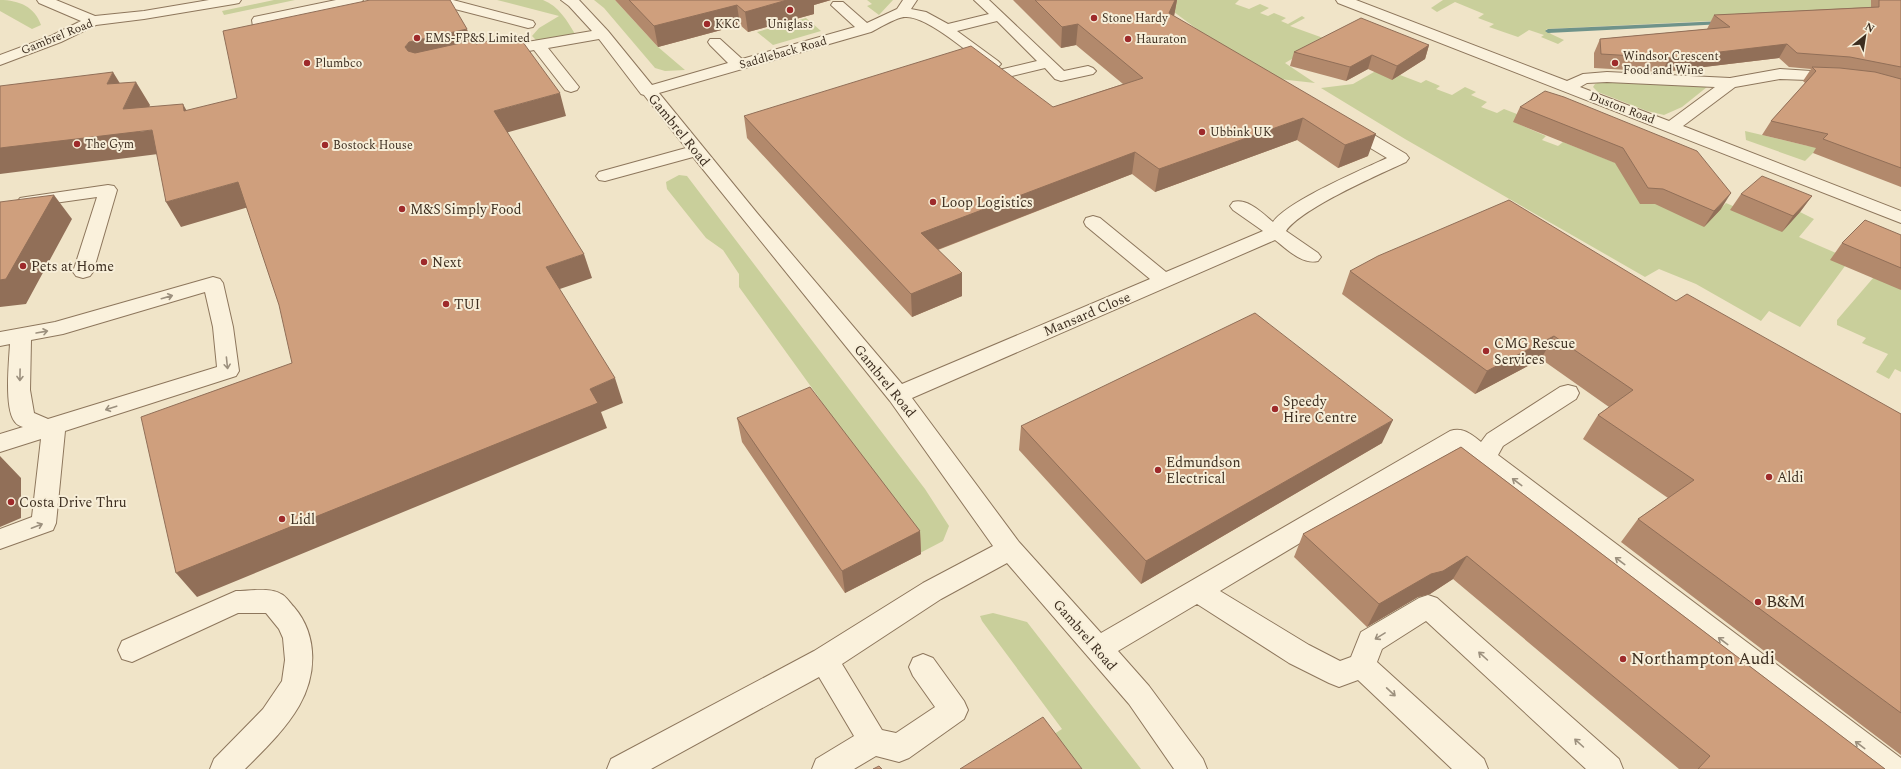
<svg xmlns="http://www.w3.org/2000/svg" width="1901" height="769" viewBox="0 0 1901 769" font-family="Spectral,serif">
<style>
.green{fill:#c9cf9b}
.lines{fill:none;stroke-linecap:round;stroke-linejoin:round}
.stream{fill:#6f938a;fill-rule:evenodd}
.minor-casing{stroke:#8d765c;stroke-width:2}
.minor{fill:#faf1dc;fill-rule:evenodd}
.wall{fill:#b2896c}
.shaded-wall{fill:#916f58}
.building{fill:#cf9f7d;stroke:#916f58}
.oneway{stroke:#9c907e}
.poi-dot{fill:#9e2a2b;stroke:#f7eed8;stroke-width:1.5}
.labels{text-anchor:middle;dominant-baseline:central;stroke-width:4;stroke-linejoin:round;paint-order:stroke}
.far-poi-label{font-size:12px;fill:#3d2e20;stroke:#f7eed8;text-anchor:start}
.far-street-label{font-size:12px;fill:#3d2e20;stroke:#f7eed8}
.street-label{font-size:14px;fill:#3d2e20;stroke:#f7eed8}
.poi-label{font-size:14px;fill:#3d2e20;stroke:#f7eed8;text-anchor:start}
.near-poi-label{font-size:17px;fill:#3d2e20;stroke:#f7eed8;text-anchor:start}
</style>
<rect width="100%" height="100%" fill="#f0e4c8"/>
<!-- green -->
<path class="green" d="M 0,0 C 19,0 35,7 41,25 L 32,29 L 0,11 Z
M 274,0 L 295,0 L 224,15 L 222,11 Z
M 497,0 L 543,0 C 559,6 567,21 575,34 L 538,42 L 532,36 L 539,28 L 559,16 Z
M 594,0 L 615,0 L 658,47 L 685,70 L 665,71 L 655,68 L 604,8 Z
M 867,0 L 893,0 L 879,15 L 867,6 L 872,4 Z
M 1158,0 L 1239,0 L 1235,4 L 1249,9 L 1260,4 L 1269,8 L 1260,13 L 1268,16 L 1274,13 L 1286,18 L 1281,21 L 1288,24 L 1302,16 L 1305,18 L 1290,26 L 1326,39 L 1285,63 L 1315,83 L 1261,77 Z
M 1443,0 L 1896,0 L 1901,24 L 1730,20 L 1546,29 L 1551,34 L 1564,40 L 1558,44 L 1541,37 L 1544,35 L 1529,30 L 1518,37 L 1489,27 L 1494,24 L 1478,18 L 1484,14 L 1455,2 L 1437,12 L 1431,8 Z
M 806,18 L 821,31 L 773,45 L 757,32 Z
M 1395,60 L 1392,80 L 1400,75 L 1421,83 L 1426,80 L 1440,86 L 1436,89 L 1452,95 L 1465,87 L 1476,92 L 1471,95 L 1487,102 L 1481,107 L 1497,113 L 1504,109 L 1522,116 L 1514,122 L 1546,136 L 1542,140 L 1558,146 L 1563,142 L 1631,169 L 1695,205 L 1704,226 L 1726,203 L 1758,217 L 1800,212 L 1814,219 L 1799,237 L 1836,253 L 1845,266 L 1800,327 L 1769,311 L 1761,321 L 1696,284 L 1659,269 L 1645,277 L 1405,139 L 1321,88 L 1353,84 Z
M 1603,81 L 1701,84 L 1707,87 L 1682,107 L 1664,115 L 1647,111 L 1598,92 L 1593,87 L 1595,84 Z
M 1901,127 L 1821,145 L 1805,161 L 1746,140 L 1745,131 L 1808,146 Z
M 679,175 L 687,176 L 925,489 L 949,526 L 943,541 L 920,553 L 817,395 L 739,287 L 739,274 L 723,250 L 706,238 L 667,189 L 666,182 Z
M 1880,270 L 1901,290 L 1901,372 L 1895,369 L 1889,379 L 1876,372 L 1888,354 L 1862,343 L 1866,338 L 1837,325 L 1837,320 Z
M 993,613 L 1027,622 L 1141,769 L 1059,769 L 1040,743 L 1062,729 L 982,621 L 980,616 Z"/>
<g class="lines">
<!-- stream -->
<path class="stream" d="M 1722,21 L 1725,23 L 1724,24 L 1548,33 L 1545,31 L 1548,29 Z"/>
<!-- minor casing -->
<g class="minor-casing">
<path id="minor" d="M 37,0 L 56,0 L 95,16 L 144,11 L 209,0 L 241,0 L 239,3 L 234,4 L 144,19 L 96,25 L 61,42 L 0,65 L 0,55 L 51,36 L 81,21 L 39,3 Z
M 336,0 L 363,0 L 361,3 L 356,4 L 267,23 L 268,33 L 266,36 L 256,36 L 254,33 L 252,20 L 254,17 Z
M 412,0 L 453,0 L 533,21 L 535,24 L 533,27 L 528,28 L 451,8 L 419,4 L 414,3 Z
M 561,0 L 579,0 L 608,31 L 652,85 L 728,63 L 710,45 L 708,42 L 710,39 L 720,39 L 742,59 L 855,27 L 831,5 L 833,2 L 843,2 L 867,23 L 897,9 L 903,0 L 917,0 L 911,9 L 926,12 L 948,24 L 989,14 L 974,0 L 989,0 L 1064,71 L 1088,66 L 1093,68 L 1096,71 L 1093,74 L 1061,81 L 1055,79 L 1045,68 L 1004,78 L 999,76 L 996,73 L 999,70 L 1037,61 L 997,21 L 957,31 L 998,61 L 1001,64 L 998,67 L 993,69 L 988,67 C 970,54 926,15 905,17 C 897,17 879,28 871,32 L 659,93 L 757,213 L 902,384 L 1150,279 L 1086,226 L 1084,222 L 1086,218 L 1093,216 L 1100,218 L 1166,272 L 1263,231 L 1233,210 L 1230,206 L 1233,202 C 1248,198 1262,213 1273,222 C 1288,201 1361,170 1387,158 L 1342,131 L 1340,127 L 1342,123 L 1348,122 L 1354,123 L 1406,154 L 1409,158 L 1406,162 C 1378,175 1302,208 1286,231 L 1318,253 L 1321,257 L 1318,261 C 1302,265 1287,249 1275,240 L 912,398 L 1019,542 L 1101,633 L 1450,431 C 1463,427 1471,434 1481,442 L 1487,434 L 1560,387 L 1568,385 L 1576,387 L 1579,393 L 1576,399 L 1503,446 L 1498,455 L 1901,758 L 1901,769 L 1867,769 L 1457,449 L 1220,591 L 1309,645 L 1340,661 L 1351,657 L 1361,632 L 1419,598 L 1428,595 L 1437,598 L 1619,759 L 1623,769 L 1586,769 L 1426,621 L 1382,649 L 1377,662 L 1484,759 L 1488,769 L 1452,769 L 1358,680 L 1339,687 L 1329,683 L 1289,663 L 1197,604 L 1118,651 L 1149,686 L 1203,759 L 1207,769 L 1174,769 L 1129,704 L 1007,563 L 941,599 L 842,664 L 882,730 L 896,733 L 935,707 L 913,676 L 909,667 L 913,658 L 923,654 L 933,658 L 964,701 L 968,710 L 964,719 L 909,758 L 899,762 L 876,756 L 854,769 L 812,769 L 816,759 L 854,736 L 819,677 L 651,769 L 607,769 L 611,759 L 814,651 L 923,583 L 993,546 L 890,401 L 693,157 L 605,181 L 599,180 L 596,176 L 599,172 L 686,148 L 644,95 L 641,94 L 599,39 L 548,48 L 579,87 L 577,90 L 571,92 L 565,90 L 534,50 L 497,57 L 492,55 L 489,52 L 492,49 L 497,47 L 592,31 L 569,6 Z
M 1336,0 L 1356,0 L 1567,81 L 1583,74 L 1607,72 L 1730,78 L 1780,69 L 1842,73 L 1844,76 L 1842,79 L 1836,81 L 1780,79 L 1735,87 L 1683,126 L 1901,211 L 1901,223 L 1338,3 ZM 1607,82 L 1715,87 L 1669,121 L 1580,87 L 1587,83 Z
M 108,185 L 114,186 L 117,190 L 93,272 L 90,276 L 83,278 L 76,276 L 73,272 L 97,197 L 26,207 L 20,206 L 17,202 L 20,198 L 26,197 Z
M 213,277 L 220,279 L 223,283 L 233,327 L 239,371 L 236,376 L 65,431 L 56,523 L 53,530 L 0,549 L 0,529 L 32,517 L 41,439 L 0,452 L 0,434 L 23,427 C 20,426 17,425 15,422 C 4,409 9,362 10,344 L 0,346 L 0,332 L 55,322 ZM 205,292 L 213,327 L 217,367 L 48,419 L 34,413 L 30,390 L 31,340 L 63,334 Z
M 236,591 C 249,591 269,587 281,594 C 286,596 290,603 294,607 C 318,635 317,675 299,706 C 285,730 264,750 245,769 L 210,769 L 214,759 L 263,709 L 282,681 L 285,660 L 283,638 L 279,629 L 266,613 L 238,613 L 132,662 L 122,659 L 118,650 L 122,641 Z"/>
</g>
<!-- minor -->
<use href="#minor" class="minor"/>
</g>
<!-- wall -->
<path class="wall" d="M 615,0 L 831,0 L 814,5 L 814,14 L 748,32 L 740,25 L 658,47 Z
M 1013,0 L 1177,0 L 1174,16 L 1368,156 L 1338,168 L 1297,140 L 1155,192 L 1132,174 L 938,250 L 962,273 L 962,296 L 912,317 L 747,138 L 744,116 L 1053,107 L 1123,84 L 1076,45 L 1061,48 Z
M 1871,0 L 1901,0 L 1901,187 L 1813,153 L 1816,148 L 1762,135 L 1771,121 L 1805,83 L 1803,81 L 1811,69 L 1789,67 L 1779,58 L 1662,72 L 1594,68 L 1594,53 L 1600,39 L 1707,29 L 1714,15 L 1871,7 Z
M 1429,45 L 1425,59 L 1392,80 L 1368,69 L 1346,81 L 1290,66 L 1294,52 Z
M 1564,97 L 1721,209 L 1704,227 L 1655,204 L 1640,204 L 1615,163 L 1513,122 L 1520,107 Z
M 1741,194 L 1812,196 L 1800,212 L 1782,232 L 1730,210 Z
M 1901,235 L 1901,290 L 1830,260 L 1842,243 Z
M 1350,271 L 1676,301 L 1901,414 L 1901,755 L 1621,542 L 1638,519 L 1668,498 L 1583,439 L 1598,415 L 1609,407 L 1541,359 L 1475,394 L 1342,294 Z
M 737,418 L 920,531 L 921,554 L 845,593 L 742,442 Z
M 1021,426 L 1382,443 L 1141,584 L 1019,450 Z
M 1461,447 L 1885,769 L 1679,769 L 1453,579 L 1430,594 L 1418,597 L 1367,627 L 1294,557 L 1303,534 Z"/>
<!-- shaded-wall -->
<path class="shaded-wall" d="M 787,0 L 831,0 L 814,5 L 814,14 L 748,32 L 745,12 Z
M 1175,0 L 1177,0 L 1174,16 L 1166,34 L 1169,13 Z
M 737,5 L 740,25 L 658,47 L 654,26 Z
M 1078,24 L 1076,45 L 1061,48 L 1062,27 Z
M 467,29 L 475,51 L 418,65 L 405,47 L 409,42 Z
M 1787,44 L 1779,58 L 1662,72 L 1669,58 Z
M 1429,45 L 1425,59 L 1392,80 L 1397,66 Z
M 1372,55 L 1368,69 L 1346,81 L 1350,67 Z
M 113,72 L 127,95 L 107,84 Z
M 136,82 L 150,105 L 138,132 L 152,130 L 166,153 L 0,174 L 0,148 L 123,109 Z
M 560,93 L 566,116 L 502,134 L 494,111 Z
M 183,104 L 196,128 L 184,111 Z
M 1303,118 L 1297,140 L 1155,192 L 1159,169 Z
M 1376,134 L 1368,156 L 1338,168 L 1345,145 Z
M 1135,152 L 1132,174 L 921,256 L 921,233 Z
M 238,182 L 252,206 L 181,227 L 166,202 Z
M 1731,193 L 1721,209 L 1704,227 L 1714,211 Z
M 54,195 L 72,219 L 26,304 L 0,307 L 0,280 Z
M 1812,196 L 1800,212 L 1782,232 L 1793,216 Z
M 584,254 L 592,278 L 554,291 L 546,267 Z
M 962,273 L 962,296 L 912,317 L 911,294 Z
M 1554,336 L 1541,359 L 1475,394 L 1487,371 Z
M 615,378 L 623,403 L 601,412 L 607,428 L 197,597 L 176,573 L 590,389 Z
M 1393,420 L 1382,443 L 1141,584 L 1146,561 Z
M 0,456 L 21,478 L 21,518 L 0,527 Z
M 920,531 L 921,554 L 845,593 L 842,571 Z
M 1467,556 L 1453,579 L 1430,594 L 1418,597 L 1367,627 L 1379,604 L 1431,574 Z"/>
<!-- building -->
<path class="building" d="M 370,0 L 450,0 L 467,29 L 409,42 L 405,47 L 408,51 L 415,53 L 474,40 L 476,44 L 517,34 L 560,93 L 494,111 L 584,254 L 546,267 L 615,378 L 590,389 L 598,403 L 176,573 L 141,417 L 292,363 L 279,305 L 238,182 L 166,202 L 152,130 L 0,148 L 0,86 L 113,72 L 107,84 L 136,82 L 123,109 L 183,104 L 184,111 L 237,98 L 223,31 Z
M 629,0 L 787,0 L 745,12 L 737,5 L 654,26 Z
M 1035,0 L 1175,0 L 1169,13 L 1376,134 L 1345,145 L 1303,118 L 1159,169 L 1135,152 L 921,233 L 962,273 L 911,294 L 744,116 L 971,46 L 1053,107 L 1143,78 L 1078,24 L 1062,27 Z
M 1879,0 L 1901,0 L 1901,67 L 1850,57 L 1797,53 L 1787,44 L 1669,58 L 1601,54 L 1600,39 L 1730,27 L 1714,15 L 1879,7 Z
M 1361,18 L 1429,45 L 1397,66 L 1372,55 L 1350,67 L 1294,52 Z
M 1812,67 L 1840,68 L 1875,72 L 1901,79 L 1901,168 L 1823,139 L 1828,134 L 1771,121 L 1816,71 Z
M 1545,91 L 1564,97 L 1697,151 L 1731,193 L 1714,211 L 1663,189 L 1648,188 L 1623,148 L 1520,107 Z
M 1762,176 L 1812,196 L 1793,216 L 1741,194 Z
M 54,195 L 6,279 L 0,280 L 0,202 Z
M 1509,200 L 1676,301 L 1687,294 L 1901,414 L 1901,713 L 1638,519 L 1694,480 L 1598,415 L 1633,390 L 1554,336 L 1487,371 L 1350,271 L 1378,256 Z
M 1865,220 L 1901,235 L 1901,268 L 1842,243 Z
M 1255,313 L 1393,420 L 1146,561 L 1021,426 Z
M 810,387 L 920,531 L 842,571 L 737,418 Z
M 1461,447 L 1885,769 L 1698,769 L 1710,756 L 1467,556 L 1443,571 L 1431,574 L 1379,604 L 1303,534 Z
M 1043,717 L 1082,769 L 960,769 Z
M 879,766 L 882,769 L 873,769 Z"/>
<!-- one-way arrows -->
<defs><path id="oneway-shaft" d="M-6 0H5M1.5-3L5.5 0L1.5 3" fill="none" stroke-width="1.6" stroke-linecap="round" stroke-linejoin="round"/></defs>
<g class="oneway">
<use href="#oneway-shaft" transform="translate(167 297) rotate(-16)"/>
<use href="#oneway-shaft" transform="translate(42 332) rotate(-10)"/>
<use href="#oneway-shaft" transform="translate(227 363) rotate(84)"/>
<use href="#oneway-shaft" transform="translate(20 375) rotate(91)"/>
<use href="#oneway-shaft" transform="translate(111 408) rotate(162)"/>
<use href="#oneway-shaft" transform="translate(1517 482) rotate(-143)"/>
<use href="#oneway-shaft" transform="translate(37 526) rotate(-21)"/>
<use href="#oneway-shaft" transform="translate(1620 561) rotate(-143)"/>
<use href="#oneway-shaft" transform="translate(1380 636) rotate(148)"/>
<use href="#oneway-shaft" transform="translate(1723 641) rotate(-143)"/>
<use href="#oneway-shaft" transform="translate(1483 656) rotate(-138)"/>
<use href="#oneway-shaft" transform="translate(1391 692) rotate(43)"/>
<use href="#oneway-shaft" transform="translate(1579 743) rotate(-138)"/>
<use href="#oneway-shaft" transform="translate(1860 745) rotate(-143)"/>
</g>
<!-- markers -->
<g class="poi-dot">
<circle cx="790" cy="10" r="4"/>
<circle cx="1094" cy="18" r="4"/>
<circle cx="707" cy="24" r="4"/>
<circle cx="417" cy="38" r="4"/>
<circle cx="1128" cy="39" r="4"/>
<circle cx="307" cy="63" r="4"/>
<circle cx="1615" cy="63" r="4"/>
<circle cx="1202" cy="132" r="4"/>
<circle cx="77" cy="144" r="4"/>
<circle cx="325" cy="145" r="4"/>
<circle cx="933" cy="202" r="4"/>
<circle cx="402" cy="209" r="4"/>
<circle cx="424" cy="262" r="4"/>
<circle cx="23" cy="266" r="4"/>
<circle cx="446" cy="304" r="4"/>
<circle cx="1486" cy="351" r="4"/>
<circle cx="1275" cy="409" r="4"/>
<circle cx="1158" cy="470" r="4"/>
<circle cx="1769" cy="477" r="4"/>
<circle cx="11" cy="502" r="4"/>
<circle cx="282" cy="519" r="4"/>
<circle cx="1758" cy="602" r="4"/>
<circle cx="1623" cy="659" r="4"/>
</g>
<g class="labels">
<!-- far-poi labels -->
<g class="far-poi-label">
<text x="1102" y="18">Stone Hardy</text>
<text x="715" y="24">KKC</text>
<text x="790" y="24" text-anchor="middle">Uniglass</text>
<text x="425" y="38">EMS-FP&amp;S Limited</text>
<text x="1136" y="39">Hauraton</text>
<text x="1623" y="56">Windsor Crescent<tspan x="1623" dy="14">Food and Wine</tspan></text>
<text x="315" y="63">Plumbco</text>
<text x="1210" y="132">Ubbink UK</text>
<text x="85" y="144">The Gym</text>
<text x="333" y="145">Bostock House</text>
</g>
<!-- far-street labels -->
<g class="far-street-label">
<text transform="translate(57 37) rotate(-22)">Gambrel Road</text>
<text transform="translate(783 53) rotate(-16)">Saddleback Road</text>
<text transform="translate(1622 108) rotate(21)">Duston Road</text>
</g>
<!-- street labels -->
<g class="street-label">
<text transform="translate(679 130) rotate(51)">Gambrel Road</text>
<text transform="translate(1087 314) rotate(-23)">Mansard Close</text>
<text transform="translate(885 381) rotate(51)">Gambrel Road</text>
<text transform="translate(1085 635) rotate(49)">Gambrel Road</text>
</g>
<!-- poi labels -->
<g class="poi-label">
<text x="941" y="202">Loop Logistics</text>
<text x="410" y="209">M&amp;S Simply Food</text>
<text x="432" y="262">Next</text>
<text x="31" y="266">Pets at Home</text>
<text x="454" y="304">TUI</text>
<text x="1494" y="343">CMG Rescue<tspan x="1494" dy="16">Services</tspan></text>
<text x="1283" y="401">Speedy<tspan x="1283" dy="16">Hire Centre</tspan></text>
<text x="1166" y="462">Edmundson<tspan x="1166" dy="16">Electrical</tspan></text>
<text x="1777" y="477">Aldi</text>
<text x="19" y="502">Costa Drive Thru</text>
<text x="290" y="519">Lidl</text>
</g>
<!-- near-poi labels -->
<g class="near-poi-label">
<text x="1766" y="602">B&amp;M</text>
<text x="1631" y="659">Northampton Audi</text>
</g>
</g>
<!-- north arrow -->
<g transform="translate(1865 36) rotate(30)" stroke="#f7eed8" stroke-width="3" paint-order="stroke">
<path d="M0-3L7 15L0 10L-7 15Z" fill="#3d2e20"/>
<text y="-6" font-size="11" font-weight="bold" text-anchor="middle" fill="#3d2e20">N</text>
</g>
</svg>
